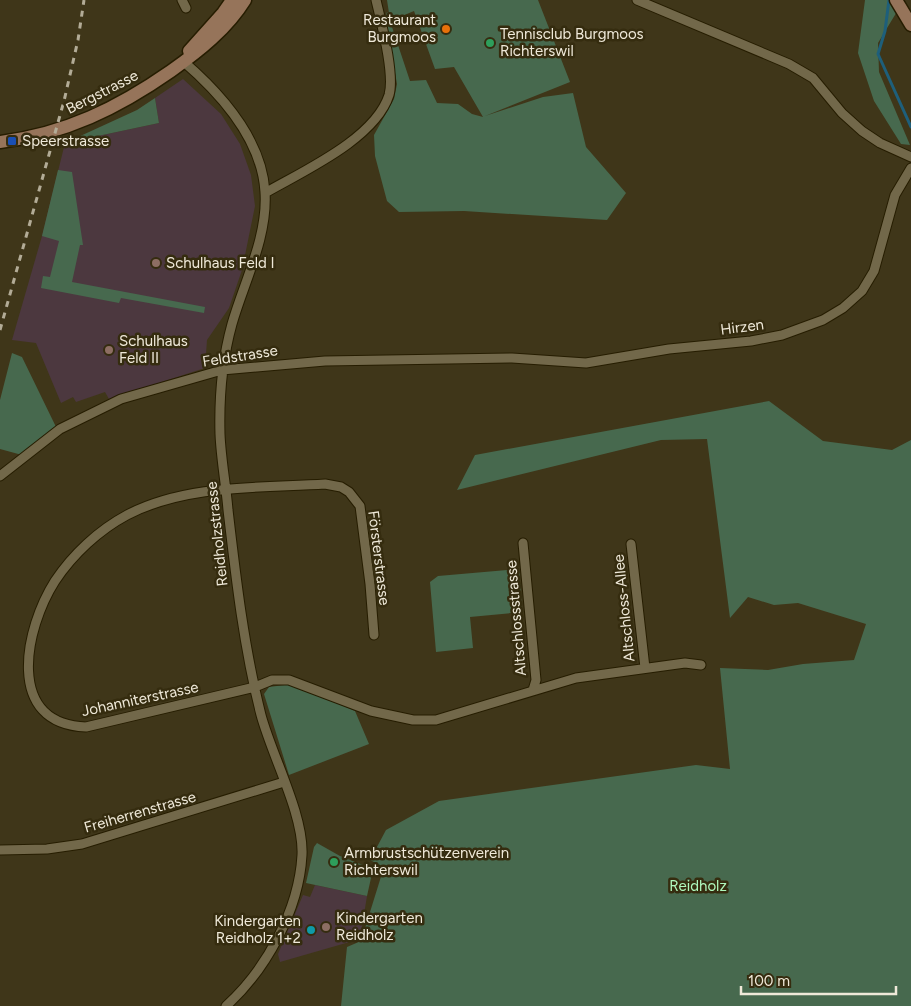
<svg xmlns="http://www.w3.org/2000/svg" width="911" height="1006" viewBox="0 0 911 1006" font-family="Figtree,sans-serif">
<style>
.education{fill:#4c383f}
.green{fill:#47694e;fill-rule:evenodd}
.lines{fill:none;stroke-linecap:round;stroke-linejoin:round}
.stream{stroke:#1e5f7b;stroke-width:3}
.minor-casing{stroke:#261d01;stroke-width:11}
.secondary-casing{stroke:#261d01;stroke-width:15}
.minor{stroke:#72684a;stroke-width:9}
.secondary{stroke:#96745a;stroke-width:12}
.rail{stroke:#b3ac97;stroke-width:3;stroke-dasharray:6 6;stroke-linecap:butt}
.food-dot{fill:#e8710a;stroke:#352c0f;stroke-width:2}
.leisure-dot{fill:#2e9e5b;stroke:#352c0f;stroke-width:2}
.transit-dot{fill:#1a4fb4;stroke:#352c0f;stroke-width:2}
.education-dot{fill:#8d6e63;stroke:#352c0f;stroke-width:2}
.culture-dot{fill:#0f9aa8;stroke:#352c0f;stroke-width:2}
.labels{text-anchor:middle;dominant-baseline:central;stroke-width:5;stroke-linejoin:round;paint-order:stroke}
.poi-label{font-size:15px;fill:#efe9d9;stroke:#352c0f;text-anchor:start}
.street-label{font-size:15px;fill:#efe9d9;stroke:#352c0f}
.park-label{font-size:15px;fill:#aff9be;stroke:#352c0f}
</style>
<rect width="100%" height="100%" fill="#3f3619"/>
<!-- education -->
<path class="education" d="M 183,79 L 221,114 L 240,144 L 251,175 L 255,206 L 242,270 L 229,308 L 207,340 L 205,368 L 109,399 L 105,392 L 76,402 L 73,397 L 61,403 L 36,343 L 12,340 L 42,236 L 65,143 L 159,123 L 155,98 Z
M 315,885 L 367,896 L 360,939 L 280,962 L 278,954 L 303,895 L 310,897 Z"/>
<!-- green -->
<path class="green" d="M 387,0 L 538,0 L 570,82 L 485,116 L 543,97 L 573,93 L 586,147 L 626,193 L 607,220 L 464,211 L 399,212 L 387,201 L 375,156 L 374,135 L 394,99 L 397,84 L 385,17 L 387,12 L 389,13 ZM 414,11 L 435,69 L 454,67 L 483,117 L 472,114 L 458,104 L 437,103 L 426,80 L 410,81 L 390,21 Z
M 865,0 L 904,0 L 878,43 L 879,72 L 910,145 L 901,144 L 874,101 L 858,53 Z
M 155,98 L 159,123 L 65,143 L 137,110 Z
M 58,170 L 72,172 L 83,245 L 80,245 L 72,282 L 205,307 L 204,313 L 121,298 L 119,303 L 41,288 L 43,276 L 50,277 L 59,241 L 42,236 Z
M 12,353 L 22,357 L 57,429 L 22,455 L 0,449 L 0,400 Z
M 769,401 L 823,441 L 892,450 L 911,440 L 911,1006 L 341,1006 L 347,947 L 361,941 L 384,867 L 370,860 L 386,830 L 439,801 L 696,765 L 730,769 L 720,668 L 768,670 L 803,664 L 854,660 L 866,624 L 798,603 L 774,605 L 748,597 L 730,618 L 707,439 L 661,440 L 457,490 L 475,455 Z
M 519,569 L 522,612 L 470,617 L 473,648 L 436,652 L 430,582 L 438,576 Z
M 292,684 L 355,711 L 369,744 L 289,775 L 264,694 L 269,687 Z
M 317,843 L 340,856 L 373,869 L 367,896 L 306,883 L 314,847 Z"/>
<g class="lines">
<!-- stream -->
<path class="stream" d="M 889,0 L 885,31 L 878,54 L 911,127"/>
<!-- minor casing -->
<g class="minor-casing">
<path id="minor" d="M 182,0 L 186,8
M 637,0 L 789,64 L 813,78 L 842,113 L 862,131 L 880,143 L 911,157
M 184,62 C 221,94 262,140 265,192 C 268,237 244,282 232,324 C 222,360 219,397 220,434 C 221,459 226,485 228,510 C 236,579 244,648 261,715 C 272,756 304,815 302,855 C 299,910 266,970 226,1006
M 265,193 C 303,171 375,139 389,95 C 395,74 381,22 376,0
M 0,476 L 60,429 L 121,399 L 222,370 L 325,361 L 512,358 L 586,363 L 669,349 L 751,341 L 782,335 L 823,320 L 843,308 L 862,291 L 874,271 L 895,195 L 911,168
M 523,543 L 536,680 L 533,690
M 631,544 L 645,668
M 374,635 L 370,584 L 360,506 L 349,492 L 341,487 L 325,484 C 261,488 186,484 127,515 C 99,530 73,554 55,581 C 25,628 4,724 86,727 L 255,687 L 272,680 L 289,680 L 371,711 L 413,720 L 436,720 L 576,678 L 685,663 L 701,665
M 0,850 L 47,849 L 82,844 L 284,782"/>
</g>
<!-- secondary casing -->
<g class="secondary-casing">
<path id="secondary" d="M 896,0 L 911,25
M 189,51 L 223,13 L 232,0
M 0,142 C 65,134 118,108 171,71 C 199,51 227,29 245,0"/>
</g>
<!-- minor -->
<use href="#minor" class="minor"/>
<!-- secondary -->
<use href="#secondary" class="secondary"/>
<!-- rail -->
<path class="rail" d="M 0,330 L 64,101 L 78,40 L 84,0"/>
</g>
<!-- markers -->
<circle class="food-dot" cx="446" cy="29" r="5"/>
<g class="leisure-dot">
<circle cx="490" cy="43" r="5"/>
<circle cx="334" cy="862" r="5"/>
</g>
<rect class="transit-dot" x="7" y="136" width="10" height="10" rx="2.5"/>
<g class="education-dot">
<circle cx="156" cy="263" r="5"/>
<circle cx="109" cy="350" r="5"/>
<circle cx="326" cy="927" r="5"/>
</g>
<circle class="culture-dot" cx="311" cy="930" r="5"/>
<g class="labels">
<!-- poi labels -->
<g class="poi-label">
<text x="436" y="20" text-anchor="end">Restaurant<tspan x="436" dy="17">Burgmoos</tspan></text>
<text x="500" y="34">Tennisclub Burgmoos<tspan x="500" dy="17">Richterswil</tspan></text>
<text x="22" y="141">Speerstrasse</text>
<text x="166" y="263">Schulhaus Feld I</text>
<text x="119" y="341">Schulhaus<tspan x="119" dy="17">Feld II</tspan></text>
<text x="344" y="853">Armbrustschützenverein<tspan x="344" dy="17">Richterswil</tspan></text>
<text x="336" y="918">Kindergarten<tspan x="336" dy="17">Reidholz</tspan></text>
<text x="301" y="921" text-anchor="end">Kindergarten<tspan x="301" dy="17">Reidholz 1+2</tspan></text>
</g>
<!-- street labels -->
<g class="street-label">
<text transform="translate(102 92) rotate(-27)">Bergstrasse</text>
<text transform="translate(742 327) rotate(-7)">Hirzen</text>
<text transform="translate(240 356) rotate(-9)">Feldstrasse</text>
<text transform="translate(217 534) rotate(-96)">Reidholzstrasse</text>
<text transform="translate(379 558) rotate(83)">Försterstrasse</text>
<text transform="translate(624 608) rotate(-96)">Altschloss-Allee</text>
<text transform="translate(516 618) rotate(-95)">Altschlossstrasse</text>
<text transform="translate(140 699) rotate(-12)">Johanniterstrasse</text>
<text transform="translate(140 812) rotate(-16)">Freiherrenstrasse</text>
</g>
<!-- park labels -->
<g class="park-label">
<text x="698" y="886">Reidholz</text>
</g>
</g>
<!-- scale -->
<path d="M741 986v8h155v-8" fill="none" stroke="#efe9d9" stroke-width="2.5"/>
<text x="748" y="986" font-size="15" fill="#efe9d9" stroke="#352c0f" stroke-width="4" paint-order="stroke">100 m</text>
</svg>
